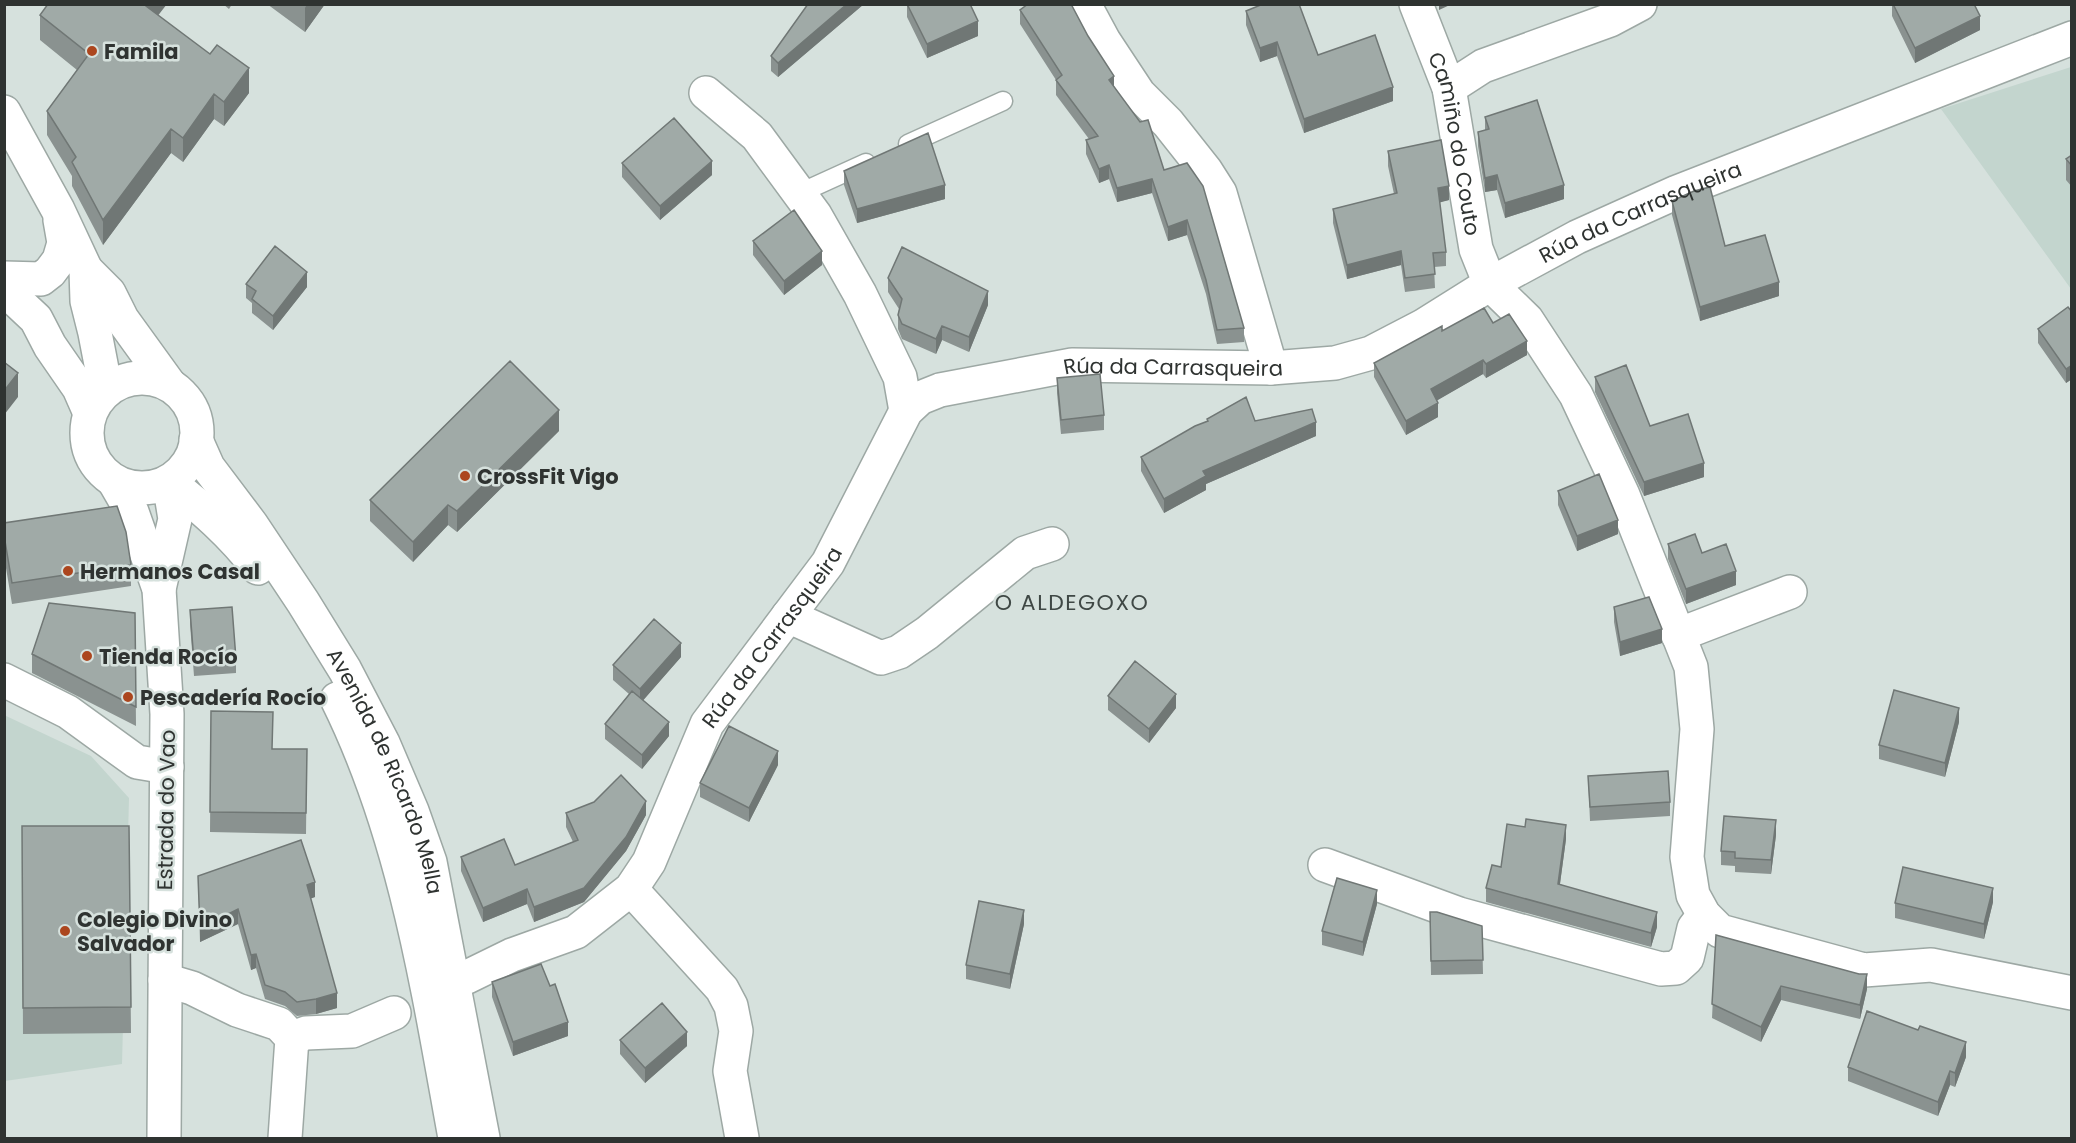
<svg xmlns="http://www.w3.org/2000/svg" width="2076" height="1143" viewBox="0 0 2076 1143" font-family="Poppins,sans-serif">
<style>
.built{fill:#c3d5ce}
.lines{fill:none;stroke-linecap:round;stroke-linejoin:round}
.lane-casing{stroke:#9da8a4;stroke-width:21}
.street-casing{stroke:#9da8a4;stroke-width:36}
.secondary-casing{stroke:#9da8a4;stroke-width:36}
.lane{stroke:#fff;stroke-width:18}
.street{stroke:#fff;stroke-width:33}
.secondary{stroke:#fff;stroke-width:33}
.wall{fill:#8a9290}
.shaded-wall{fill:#707775}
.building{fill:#a0aaa7;stroke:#707775;stroke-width:1.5}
.poi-dot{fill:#ac461e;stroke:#d6e1dd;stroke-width:2}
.labels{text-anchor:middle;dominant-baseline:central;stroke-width:5;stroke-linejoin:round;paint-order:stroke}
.poi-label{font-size:21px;font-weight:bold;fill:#2f3331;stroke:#d6e1dd;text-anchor:start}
.street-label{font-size:21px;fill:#2f3331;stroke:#d6e1dd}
.neighbourhood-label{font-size:22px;letter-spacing:1.5px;fill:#3f4845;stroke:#d6e1dd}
</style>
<rect width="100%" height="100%" fill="#d6e1dd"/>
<!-- built -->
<path class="built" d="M 2071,67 L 2071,289 L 1941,109 Z
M 4,715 L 91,756 L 129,798 L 122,1064 L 5,1081 Z"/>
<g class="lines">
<!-- lane casing -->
<g class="lane-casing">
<path id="lane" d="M 908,144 L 1003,101
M 800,193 L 866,163"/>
</g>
<!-- street casing -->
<g class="street-casing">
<g id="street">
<path d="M 1084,4 L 1104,41 L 1139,94 L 1168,123 L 1206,171 L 1220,193 L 1271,368"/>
<path id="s1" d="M 1416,4 L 1449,88 L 1476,249 L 1490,284 L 1527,320 L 1576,395 L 1623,495 L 1691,667 L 1697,729 L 1687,857 L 1693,895 L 1704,915 L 1720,931 L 1864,970 L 1931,965 L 2072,993"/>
<path d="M 1449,88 L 1483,66 L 1610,20 L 1640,4"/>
<path d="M 706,93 L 757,136 L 815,215 L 860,294 L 900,377 L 906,411"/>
<path d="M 788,616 L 881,658 L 899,652 L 927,633 L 1025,553 L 1052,544"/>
<path d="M 1678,635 L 1790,592"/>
<path d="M 4,680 L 68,712 L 137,762 L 167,767"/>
<path d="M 1325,865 L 1459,914 L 1661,969 L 1676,968 L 1687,958 L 1694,928 L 1704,915"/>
<path d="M 631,889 L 722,989 L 731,1006 L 736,1031 L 730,1071 L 742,1138"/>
<path d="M 165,980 L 192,988 L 237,1010 L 279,1024 L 292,1038 L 285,1138"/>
<path id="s2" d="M 454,981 L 467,977 L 512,955 L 576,932 L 631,889 L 649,862 L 707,724 L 828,563 L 906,411 L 920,398 L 940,390 L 1072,365 L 1271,368 L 1335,363 L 1371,353 L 1423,326 L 1490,284 L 1577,237 L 1677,192 L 2072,38"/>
<path d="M 292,1038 L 306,1033 L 352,1031 L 394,1013"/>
</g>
</g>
<!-- secondary casing -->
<g class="secondary-casing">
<g id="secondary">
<path d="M 4,112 L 58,210 L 86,270 L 87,301 L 95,333 L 106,390"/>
<path d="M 86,270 L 109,293 L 122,319 L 169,384"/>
<path d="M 4,278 L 41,279 L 50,272 L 59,260 L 64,243 L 60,220"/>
<path d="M 4,289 L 36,319 L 50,346 L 79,388 L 90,413"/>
<circle cx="142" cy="433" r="55"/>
<path id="s3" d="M 196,440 L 208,467 L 251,524 L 303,602 L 345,670 L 383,743 L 412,811 L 430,862 L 483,1138"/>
<path d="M 114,481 L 132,512 L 159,589 L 167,714 L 164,1138"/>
<path d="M 169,482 C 202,508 232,534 258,568"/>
<path d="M 159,589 L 175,519 L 169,482"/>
<path d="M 337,699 C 405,836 428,990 455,1138"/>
</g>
</g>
<!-- lane -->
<use href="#lane" class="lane"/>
<!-- street -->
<use href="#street" class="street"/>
<!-- secondary -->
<use href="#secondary" class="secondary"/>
</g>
<!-- wall -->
<path class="wall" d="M 223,4 L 232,4 L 229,9 Z
M 267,4 L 325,4 L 305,32 Z
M 808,4 L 864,4 L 778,77 L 771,71 L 771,56 Z
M 907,4 L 970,4 L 978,36 L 927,58 L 907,17 Z
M 1892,4 L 1974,4 L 1980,30 L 1915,63 L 1892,16 Z
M 1020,10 L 1114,87 L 1164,170 L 1244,328 L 1244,342 L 1217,344 L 1206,294 L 1187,235 L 1168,241 L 1152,193 L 1117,202 L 1109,179 L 1099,183 L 1086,154 L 1086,140 L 1089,139 L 1056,95 L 1056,80 L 1020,24 Z
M 1246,11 L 1318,55 L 1393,101 L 1304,133 L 1277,56 L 1260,62 L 1246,25 Z
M 40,15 L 158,15 L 249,93 L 224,126 L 214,119 L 183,162 L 171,153 L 103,245 L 72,186 L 72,176 L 47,135 L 47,111 L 77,70 L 40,40 Z
M 1485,117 L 1564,199 L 1505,218 L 1497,190 L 1485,192 L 1478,146 L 1478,132 L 1485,130 Z
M 1388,151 L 1449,200 L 1439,202 L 1446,252 L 1446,266 L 1434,267 L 1435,288 L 1405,292 L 1401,265 L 1347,279 L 1333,223 L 1333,209 L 1394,194 L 1388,166 Z
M 2072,155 L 2072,187 L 2066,180 L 2066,159 Z
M 622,163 L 712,175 L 660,220 L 622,177 Z
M 844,171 L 945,199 L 857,223 L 844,185 Z
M 1672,201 L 1725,246 L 1779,296 L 1700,321 L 1672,215 Z
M 753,241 L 822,265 L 784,295 L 753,255 Z
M 888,278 L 988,305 L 969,352 L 942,340 L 936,354 L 902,339 L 898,329 L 898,315 L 899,309 L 888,292 Z
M 246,284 L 307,287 L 273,330 L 252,313 L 252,303 L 246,298 Z
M 2072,312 L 2072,379 L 2066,383 L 2038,343 L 2038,329 Z
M 1493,323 L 1527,355 L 1486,378 L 1483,374 L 1437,400 L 1438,417 L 1406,435 L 1374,377 L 1374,363 L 1442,331 Z
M 1595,377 L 1650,426 L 1704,477 L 1644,496 L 1595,392 Z
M 1057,378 L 1104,415 L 1104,430 L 1061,434 L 1057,393 Z
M 1207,419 L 1255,421 L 1316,436 L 1206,484 L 1206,490 L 1164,513 L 1141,471 L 1141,457 L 1207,422 Z
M 559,431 L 457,532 L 448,525 L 413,562 L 370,521 L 370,500 Z
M 1558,491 L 1618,534 L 1577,551 L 1558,505 Z
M 4,523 L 131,565 L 131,586 L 12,604 L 4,556 Z
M 1668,544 L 1702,553 L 1736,585 L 1686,604 L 1668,559 Z
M 1614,607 L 1662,643 L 1620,656 L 1614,622 Z
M 190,610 L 236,659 L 236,673 L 194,676 L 190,624 Z
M 135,613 L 136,726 L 32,673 L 32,654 Z
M 681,657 L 643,700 L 669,736 L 642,769 L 605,739 L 605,724 L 629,694 L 613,680 L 613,665 Z
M 1108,696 L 1176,708 L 1149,743 L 1108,710 Z
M 211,711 L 273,749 L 307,749 L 306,834 L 210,832 Z
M 1959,722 L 1945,777 L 1879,759 L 1879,745 Z
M 778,765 L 749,822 L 700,797 L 700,783 Z
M 1588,776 L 1670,802 L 1670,816 L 1590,821 Z
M 566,813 L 646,815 L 626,851 L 584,902 L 534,922 L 527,904 L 483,922 L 461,871 L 461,857 L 515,865 L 573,842 L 566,827 Z
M 22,826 L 129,826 L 131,1033 L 23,1034 Z
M 1776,835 L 1771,874 L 1735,872 L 1735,866 L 1721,865 L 1721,851 Z
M 1566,839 L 1560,884 L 1657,927 L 1651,947 L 1486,902 L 1486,888 L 1501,867 Z
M 198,876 L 315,897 L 310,898 L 337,1008 L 316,1014 L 297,1016 L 285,1006 L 265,999 L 256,968 L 251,970 L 238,924 L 200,942 Z
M 1993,902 L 1984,939 L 1895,918 L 1895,903 Z
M 1377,904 L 1363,956 L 1322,945 L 1322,931 Z
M 1430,912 L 1482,926 L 1483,974 L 1431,975 Z
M 1024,924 L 1010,989 L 966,979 L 966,965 Z
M 1716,935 L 1859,974 L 1867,989 L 1860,1019 L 1781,1000 L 1761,1042 L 1712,1018 Z
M 492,982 L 568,1036 L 513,1056 L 492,997 Z
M 620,1040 L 687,1046 L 645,1083 L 620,1054 Z
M 1966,1057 L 1955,1087 L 1950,1085 L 1938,1116 L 1848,1081 L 1848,1067 Z"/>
<!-- shaded-wall -->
<path class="shaded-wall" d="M 147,4 L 167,4 L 146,31 L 146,6 Z
M 307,4 L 325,4 L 305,32 L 305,8 Z
M 847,4 L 864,4 L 778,77 L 778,63 Z
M 1439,4 L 1452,4 L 1439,10 Z
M 1980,16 L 1980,30 L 1915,63 L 1915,48 Z
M 978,21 L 978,36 L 927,58 L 927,44 Z
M 1277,42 L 1277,56 L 1260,62 L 1260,48 Z
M 249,68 L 249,93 L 224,126 L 224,102 Z
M 1114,76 L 1114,90 L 1109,80 Z
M 1393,87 L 1393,101 L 1304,133 L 1304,119 Z
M 214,94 L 214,119 L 183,162 L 183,138 Z
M 171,129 L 171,153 L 103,245 L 103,220 Z
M 712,161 L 712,175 L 660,220 L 660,206 Z
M 1109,165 L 1109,179 L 1099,183 L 1099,169 Z
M 1497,175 L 1497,190 L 1485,192 L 1485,178 Z
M 1152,179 L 1152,193 L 1117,202 L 1117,188 Z
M 945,185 L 945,199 L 857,223 L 857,209 Z
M 1564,185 L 1564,199 L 1505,218 L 1505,203 Z
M 1449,186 L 1449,200 L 1438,203 L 1438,188 Z
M 1187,220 L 1187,235 L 1168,241 L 1168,227 Z
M 822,251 L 822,265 L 784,295 L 784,281 Z
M 1401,251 L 1401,265 L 1347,279 L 1347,265 Z
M 307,272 L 307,287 L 273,330 L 273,316 Z
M 1779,282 L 1779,296 L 1700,321 L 1700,307 Z
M 988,291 L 988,305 L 969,352 L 969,337 Z
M 942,326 L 942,340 L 936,354 L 936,339 Z
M 1527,341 L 1527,355 L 1486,378 L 1486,364 Z
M 1483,360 L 1483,374 L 1431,404 L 1431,389 Z
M 2072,365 L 2072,379 L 2066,383 L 2066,369 Z
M 18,373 L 18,397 L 4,415 L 4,391 Z
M 1438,403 L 1438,417 L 1406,435 L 1406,421 Z
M 559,410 L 559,431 L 457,532 L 457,511 Z
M 1316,422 L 1316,436 L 1206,484 L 1206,490 L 1164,513 L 1164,499 L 1203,471 Z
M 1704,463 L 1704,477 L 1644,496 L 1644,482 Z
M 448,505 L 448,525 L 413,562 L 413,542 Z
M 1618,520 L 1618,534 L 1577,551 L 1577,536 Z
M 1736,571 L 1736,585 L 1686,604 L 1686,589 Z
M 1662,629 L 1662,643 L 1620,656 L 1620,642 Z
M 681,643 L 681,657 L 640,704 L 640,689 Z
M 1176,694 L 1176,708 L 1149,743 L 1149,729 Z
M 1959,708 L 1959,722 L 1945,777 L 1945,763 Z
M 669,722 L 669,736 L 642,769 L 642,755 Z
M 778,751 L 778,765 L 749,822 L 749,808 Z
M 646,801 L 646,815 L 626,851 L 584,902 L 534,922 L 534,907 Z
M 1776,820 L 1776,835 L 1771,874 L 1771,860 Z
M 1566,825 L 1566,839 L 1558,898 L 1558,884 Z
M 315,882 L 315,897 L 307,900 L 307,885 Z
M 1993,888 L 1993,902 L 1984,939 L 1984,924 Z
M 527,889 L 527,904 L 483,922 L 483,908 Z
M 1377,890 L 1377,904 L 1363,956 L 1363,942 Z
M 238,909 L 238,924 L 200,942 L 200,928 Z
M 1024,910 L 1024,924 L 1010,989 L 1010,974 Z
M 1657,912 L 1657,927 L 1651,947 L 1651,933 Z
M 256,954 L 256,968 L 251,970 L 251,955 Z
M 1867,974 L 1867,989 L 1860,1019 L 1860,1005 Z
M 1781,986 L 1781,1000 L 1761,1042 L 1761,1027 Z
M 337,993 L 337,1008 L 316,1014 L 316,999 Z
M 568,1022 L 568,1036 L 513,1056 L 513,1042 Z
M 687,1032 L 687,1046 L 645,1083 L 645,1068 Z
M 1966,1042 L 1966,1057 L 1955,1087 L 1955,1073 Z
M 1950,1071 L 1950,1085 L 1938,1116 L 1938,1102 Z"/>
<!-- building -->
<path class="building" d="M 48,4 L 147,4 L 146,6 L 210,54 L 217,45 L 249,68 L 224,102 L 214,94 L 183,138 L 171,129 L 103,220 L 72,162 L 76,157 L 47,111 L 89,54 L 40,15 Z
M 808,4 L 847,4 L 778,63 L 771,56 Z
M 907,4 L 970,4 L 978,21 L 927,44 Z
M 1028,4 L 1071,4 L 1088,36 L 1114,76 L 1109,80 L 1140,122 L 1148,120 L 1164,170 L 1187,163 L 1203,186 L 1244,328 L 1217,330 L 1206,280 L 1187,220 L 1168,227 L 1152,179 L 1117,188 L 1109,165 L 1099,169 L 1086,140 L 1098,136 L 1056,80 L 1062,75 L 1020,10 Z
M 1263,4 L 1299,4 L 1318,55 L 1375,35 L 1393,87 L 1304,119 L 1277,42 L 1260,48 L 1246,11 Z
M 1893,4 L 1974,4 L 1980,16 L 1915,48 Z
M 1537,100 L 1564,185 L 1505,203 L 1497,175 L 1485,178 L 1478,132 L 1489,129 L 1485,117 Z
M 674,118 L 712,161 L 660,206 L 622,163 Z
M 928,133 L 945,185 L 857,209 L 844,171 Z
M 1441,140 L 1449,186 L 1438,188 L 1446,252 L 1433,253 L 1435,274 L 1405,278 L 1401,251 L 1347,265 L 1333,209 L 1397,193 L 1388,151 Z
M 2072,155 L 2072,166 L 2066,159 Z
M 1710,187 L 1725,246 L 1765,235 L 1779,282 L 1700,307 L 1672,201 L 1694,191 Z
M 794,210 L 822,251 L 784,281 L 753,241 Z
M 275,246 L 307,272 L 273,316 L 252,299 L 256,291 L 246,284 Z
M 902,247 L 988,291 L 969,337 L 942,326 L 936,339 L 902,324 L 898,315 L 902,299 L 888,278 Z
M 2068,307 L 2072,312 L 2072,365 L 2066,369 L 2038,329 Z
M 1484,308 L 1493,323 L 1509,314 L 1527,341 L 1486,364 L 1483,360 L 1431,389 L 1438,403 L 1406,421 L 1374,363 L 1442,326 L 1442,331 Z
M 510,361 L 559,410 L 457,511 L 448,505 L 413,542 L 370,500 Z
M 4,362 L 18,373 L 4,391 Z
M 1626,365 L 1650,426 L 1688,414 L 1704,463 L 1644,482 L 1595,377 Z
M 1100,374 L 1104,415 L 1061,420 L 1057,378 Z
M 1246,397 L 1255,421 L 1312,409 L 1316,422 L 1203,471 L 1206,476 L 1164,499 L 1141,457 L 1195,426 L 1208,421 L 1207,419 Z
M 1599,474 L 1618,520 L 1577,536 L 1558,491 Z
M 117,506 L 126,532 L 131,565 L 12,583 L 4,535 L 4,523 Z
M 1695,534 L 1702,553 L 1726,544 L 1736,571 L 1686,589 L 1668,544 Z
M 1649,597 L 1662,629 L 1620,642 L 1614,607 Z
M 49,603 L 135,613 L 136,707 L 32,654 Z
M 232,607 L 236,659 L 194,662 L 190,610 Z
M 654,619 L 681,643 L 640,689 L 613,665 Z
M 1135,661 L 1176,694 L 1149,729 L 1108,696 Z
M 1894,690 L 1959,708 L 1945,763 L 1879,745 Z
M 632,691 L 669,722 L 642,755 L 605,724 Z
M 211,711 L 273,712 L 272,749 L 307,749 L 306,813 L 210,812 Z
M 729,726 L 778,751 L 749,808 L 700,783 Z
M 1668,771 L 1670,802 L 1590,807 L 1588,776 Z
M 621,775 L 646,801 L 626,837 L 584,888 L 534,907 L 527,889 L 483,908 L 461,857 L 504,839 L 515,865 L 578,840 L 566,813 L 594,802 Z
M 1724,816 L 1776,820 L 1771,860 L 1735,858 L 1735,852 L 1721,851 Z
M 1526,819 L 1566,825 L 1558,884 L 1657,912 L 1651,933 L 1486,888 L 1492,865 L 1501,867 L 1507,824 L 1525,827 Z
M 22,826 L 129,826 L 131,1007 L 23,1008 Z
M 301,840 L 315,882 L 307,885 L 337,993 L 316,999 L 297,1002 L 285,992 L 265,985 L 256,954 L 251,955 L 238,909 L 200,928 L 198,876 Z
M 1903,867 L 1993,888 L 1984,924 L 1895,903 Z
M 1337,878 L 1377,890 L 1363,942 L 1322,931 Z
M 979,901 L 1024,910 L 1010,974 L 966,965 Z
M 1430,912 L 1437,912 L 1482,926 L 1483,960 L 1431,961 Z
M 1716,935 L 1859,974 L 1867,974 L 1860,1005 L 1781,986 L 1761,1027 L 1712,1004 Z
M 541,964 L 550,986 L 555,984 L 568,1022 L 513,1042 L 492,982 Z
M 662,1003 L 687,1032 L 645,1068 L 620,1040 Z
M 1867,1011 L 1918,1030 L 1920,1026 L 1966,1042 L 1955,1073 L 1950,1071 L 1938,1102 L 1848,1067 Z"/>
<!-- markers -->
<g class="poi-dot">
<circle cx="92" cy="51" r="6"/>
<circle cx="465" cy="476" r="6"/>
<circle cx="68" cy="571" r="6"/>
<circle cx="87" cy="656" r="6"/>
<circle cx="128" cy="697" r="6"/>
<circle cx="65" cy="931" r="6"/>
</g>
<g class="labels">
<!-- poi labels -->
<g class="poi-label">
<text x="104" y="51">Famila</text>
<text x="477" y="476">CrossFit Vigo</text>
<text x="80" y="571">Hermanos Casal</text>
<text x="99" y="656">Tienda Rocío</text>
<text x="140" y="697">Pescadería Rocío</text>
<text x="77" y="919">Colegio Divino<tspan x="77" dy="24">Salvador</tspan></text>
</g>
<!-- street labels -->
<g class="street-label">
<text stroke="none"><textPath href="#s1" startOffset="146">Camiño do Couto</textPath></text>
<text stroke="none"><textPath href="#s2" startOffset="1536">Rúa da Carrasqueira</textPath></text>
<text stroke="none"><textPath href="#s2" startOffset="1032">Rúa da Carrasqueira</textPath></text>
<text stroke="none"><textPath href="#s2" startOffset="492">Rúa da Carrasqueira</textPath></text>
<text stroke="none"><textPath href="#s3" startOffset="384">Avenida de Ricardo Mella</textPath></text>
<text transform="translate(166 810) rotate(-89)">Estrada do Vao</text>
</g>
<!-- neighbourhood labels -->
<g class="neighbourhood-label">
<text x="1072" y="602">O ALDEGOXO</text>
</g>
</g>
<!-- border -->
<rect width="2076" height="1143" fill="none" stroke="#2f3331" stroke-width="12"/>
</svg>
